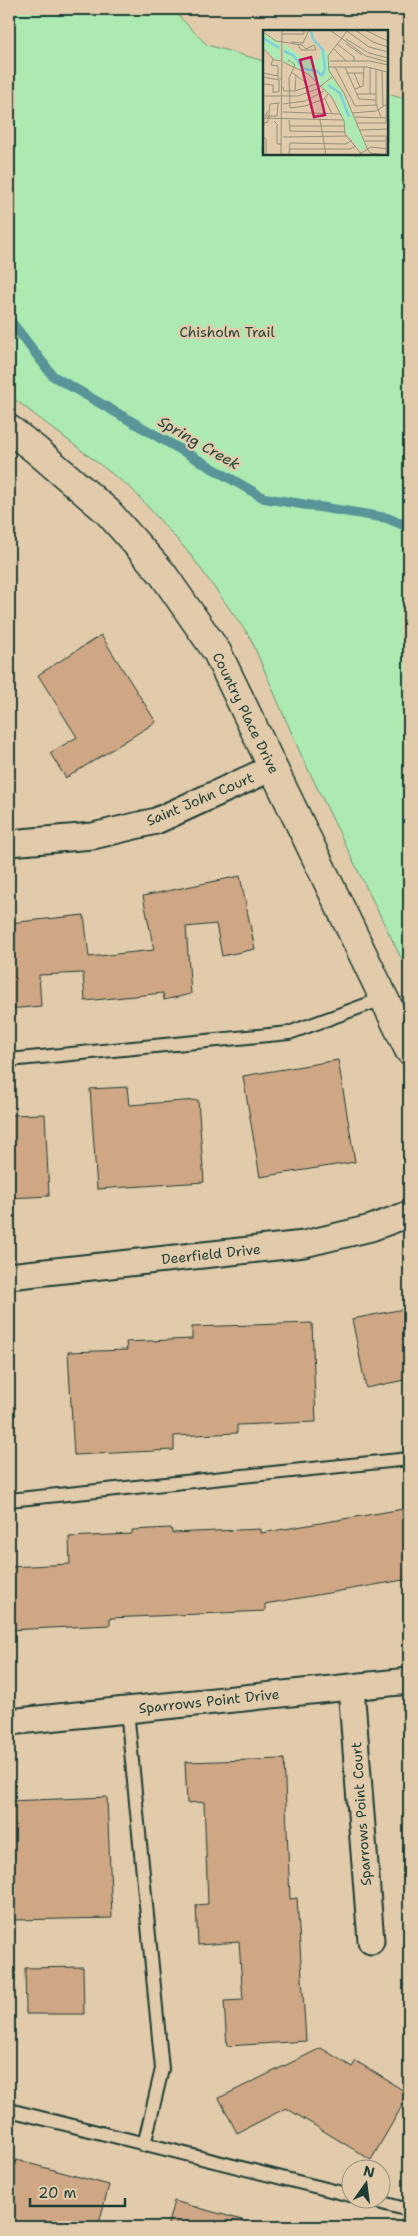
<svg xmlns="http://www.w3.org/2000/svg" width="418" height="2236" viewBox="0 0 418 2236" font-family="'Shantell Sans',sans-serif">
<style>
.green{fill:#aceab2;stroke:#669473}
.lines{fill:none;stroke-linecap:round;stroke-linejoin:round}
.stream{stroke:#589498;stroke-width:10}
.building{fill:#cfa785;stroke:#1f3d34}
.lane-casing{stroke:#1f3d34;stroke-width:16}
.street-casing{stroke:#1f3d34;stroke-width:29}
.secondary-casing{stroke:#1f3d34;stroke-width:31}
.lane{stroke:#e1cbab;stroke-width:12}
.street{stroke:#e1cbab;stroke-width:25}
.secondary{stroke:#e1cbab;stroke-width:28}
.labels{text-anchor:middle;dominant-baseline:central;stroke-width:4.5;stroke-linejoin:round;paint-order:stroke}
.park-label{font-size:14px;fill:#26463a;stroke:#e1cbab}
.street-label{font-size:14px;fill:#1f3d34;stroke:#e1cbab}
.water-label{font-size:15px;font-style:italic;fill:#24443c;stroke:#e1cbab}
.inset-river{fill:none;stroke:#7eceda;stroke-width:2.5}
.inset-road{fill:none;stroke:#93927b;stroke-width:1}
.view{fill:#c2185b;fill-opacity:0.15;stroke:#c2185b;stroke-width:2.5}
.inset-edge{fill:none;stroke:#1f3d34;stroke-width:2.5}
</style>
<rect width="100%" height="100%" fill="#e1cbab"/>
<filter id="ink" filterUnits="userSpaceOnUse"><feTurbulence type="fractalNoise" baseFrequency=".02" numOctaves="2"/><feDisplacementMap in="SourceGraphic" scale="10" xChannelSelector="R" yChannelSelector="G"/><feConvolveMatrix kernelMatrix="1 2 1 2 8 2 1 2 1" color-interpolation-filters="sRGB"/></filter>
<g filter="url(#ink)">
<!-- green -->
<path class="green" d="M 9,9 L 172,9 L 207,45 L 264,61 L 264,154 L 387,154 L 387,94 L 409,100 L 409,974 L 302,757 L 250,637 L 190,554 L 132,489 L 9,395 Z"/>
<g class="lines">
<!-- stream -->
<path class="stream" d="M 9,319 L 53,376 L 264,498 L 387,518 L 409,527"/>
</g>
<!-- building -->
<path class="building" d="M 101,635 L 156,722 L 66,778 L 50,753 L 77,737 L 38,675 Z
M 240,876 L 255,949 L 222,956 L 216,924 L 186,927 L 191,994 L 164,1000 L 163,993 L 85,1001 L 83,973 L 39,975 L 41,1006 L 9,1009 L 9,923 L 84,915 L 89,957 L 154,950 L 143,896 Z
M 338,1060 L 355,1162 L 260,1177 L 243,1076 Z
M 127,1087 L 129,1105 L 198,1100 L 204,1182 L 97,1189 L 90,1089 Z
M 45,1114 L 49,1196 L 9,1198 L 9,1115 Z
M 409,1308 L 409,1379 L 366,1388 L 352,1319 Z
M 312,1323 L 316,1422 L 237,1425 L 237,1433 L 174,1436 L 174,1450 L 74,1455 L 68,1352 L 127,1350 L 126,1342 L 192,1339 L 192,1327 Z
M 403,1509 L 409,1546 L 409,1579 L 265,1604 L 265,1611 L 110,1618 L 110,1625 L 9,1630 L 9,1567 L 70,1564 L 69,1537 L 132,1534 L 132,1530 L 171,1528 L 172,1533 L 261,1529 L 261,1533 Z
M 284,1759 L 290,1899 L 297,1898 L 306,2041 L 227,2046 L 224,2001 L 243,2000 L 239,1942 L 198,1945 L 196,1905 L 208,1904 L 204,1802 L 187,1803 L 185,1762 Z
M 107,1797 L 112,1918 L 12,1920 L 9,1801 Z
M 83,1967 L 84,2014 L 26,2014 L 25,1968 Z
M 321,2048 L 352,2067 L 356,2061 L 409,2094 L 371,2160 L 286,2108 L 237,2133 L 219,2098 Z
M 9,2158 L 109,2185 L 98,2227 L 9,2227 Z
M 174,2201 L 242,2220 L 241,2227 L 167,2227 Z"/>
<g class="lines">
<!-- lane casing -->
<g class="lane-casing">
<path id="lane" d="M 9,1060 L 289,1033 L 385,998
M 9,1500 L 409,1459
M 127,1710 L 162,2069 L 144,2145
M 9,2110 L 350,2195
M 363,2198 L 409,2210"/>
</g>
<!-- street casing -->
<g class="street-casing">
<path id="street" d="M 9,843 L 93,836 L 156,821 L 272,768
M 9,1276 L 304,1244 L 371,1228 L 409,1214
M 351,1687 L 371,1941
M 9,1722 L 409,1681"/>
</g>
<!-- secondary casing -->
<g class="secondary-casing">
<path id="secondary" d="M 9,429 L 36,450 L 107,511 L 162,573 L 217,652 L 409,1050"/>
</g>
<!-- lane -->
<use href="#lane" class="lane"/>
<!-- street -->
<use href="#street" class="street"/>
<!-- secondary -->
<use href="#secondary" class="secondary"/>
</g>
</g>
<g class="labels">
<!-- park labels -->
<g class="park-label">
<text x="227" y="332">Chisholm Trail</text>
</g>
<!-- street labels -->
<g class="street-label">
<text transform="translate(246 713) rotate(64)">Country Place Drive</text>
<text transform="translate(200 799) rotate(-23)">Saint John Court</text>
<text transform="translate(211 1254) rotate(-6)">Deerfield Drive</text>
<text transform="translate(209 1701) rotate(-6)">Sparrows Point Drive</text>
<text transform="translate(361 1814) rotate(-94)">Sparrows Point Court</text>
</g>
<!-- water labels -->
<g class="water-label">
<text transform="translate(199 443) rotate(30)">Spring Creek</text>
</g>
</g>
<!-- overview -->
<g transform="translate(263 30)">
<rect width="125" height="125" fill="#e1cbab"/>
<path d="M 0,3 L 17,13 L 17,30 L 13,30 L 0,17 ZM 20,13 L 43,30 L 56,30 L 57,21 L 61,20 L 66,24 L 68,47 L 57,56 L 45,43 L 20,31 ZM 69,48 L 78,58 L 103,117 L 98,121 L 83,103 L 73,71 L 58,57 Z" fill="#aceab2"/>
<path class="inset-river" d="M 48,0 L 50,9 L 60,20 L 62,39 L 59,46M 0,8 L 16,18M 21,21 L 30,25 L 41,39 L 54,41 L 59,46M 65,55 L 77,63 L 86,87"/>
<path class="inset-road" d="M 67,0 L 103,26 L 125,32M 85,0 L 65,26 L 66,41 L 81,63 L 104,118M 92,0 L 110,12 L 125,17M 102,0 L 125,11M 84,1 L 106,17 L 125,22M 0,2 L 13,11 L 39,15 L 43,19 L 51,15 L 53,20 L 38,20 L 35,15M 19,4 L 41,4 L 41,0M 83,9 L 106,23 L 125,28M 28,12 L 40,13 L 46,0M 74,14 L 91,27 L 91,31M 83,14 L 99,25M 0,18 L 11,30 L 18,31M 71,19 L 83,31M 10,29 L 8,35 L 15,36 L 15,48 L 18,49M 67,31 L 107,31 L 125,35M 20,32 L 45,44 L 68,66 L 81,91 L 82,104 L 99,125M 25,32 L 26,30 L 32,35 L 26,48 L 27,78 L 42,76 L 61,69 L 65,64M 66,37 L 104,37 L 124,42 L 123,93 L 94,93M 72,37 L 92,76M 82,37 L 96,69 L 113,70M 113,39 L 113,74 L 118,87M 119,40 L 120,76M 28,42 L 42,52M 0,43 L 15,46M 83,43 L 101,43M 91,43 L 97,57M 0,47 L 16,50 L 16,62 L 10,62M 0,54 L 10,55 L 10,63M 20,57 L 21,61 L 32,61 L 53,54M 92,59 L 100,56 L 101,37M 32,61 L 33,45M 94,64 L 113,64M 107,64 L 107,37M 0,66 L 35,66 L 54,59 L 69,47M 62,69 L 69,84M 20,74 L 42,71 L 61,61M 92,76 L 113,75M 5,81 L 2,86 L 14,86 L 15,73M 20,82 L 77,84M 89,83 L 113,81 L 124,74M 92,87 L 124,88M 0,88 L 80,90M 26,90 L 27,101 L 82,102M 57,90 L 63,125M 11,91 L 14,94 L 14,114 L 19,114M 26,96 L 82,96M 0,99 L 1,93 L 5,92 L 7,74 L 17,73M 97,100 L 125,99M 101,106 L 123,106 L 123,125 L 107,123 L 104,118M 0,107 L 3,109 L 3,125M 20,107 L 84,106M 102,111 L 123,111M 26,119 L 87,119 L 93,116M 18,125 L 19,0M 26,125 L 27,113 L 83,114 L 89,110M 95,125 L 108,117 L 125,119"/>
<path class="view" d="M 48,27 L 62,85 L 51,87 L 37,30 Z"/>
<rect width="125" height="125" class="inset-edge"/>
</g>
<!-- margin -->
<rect width="418" height="2236" fill="none" stroke="#e1cbab" stroke-width="30"/>
<rect x="15" y="15" width="388" height="2206" fill="none" stroke="#1f3d34" stroke-width="2" filter="url(#ink)"/>
<!-- north arrow -->
<g transform="translate(366 2184) rotate(14)"><circle r="24" fill="#e1cbab" stroke="#93927b"/>
<path d="M0-4L9 19L0 12L-9 19Z" fill="#1f3d34"/>
<text y="-8" font-size="14" font-weight="bold" text-anchor="middle" fill="#1f3d34">N</text>
</g>
<!-- scale -->
<path d="M30 2198v8h95v-8" fill="none" stroke="#1f3d34" stroke-width="2.5"/>
<text x="38" y="2198" font-size="15" fill="#1f3d34" stroke="#e1cbab" stroke-width="4" paint-order="stroke">20 m</text>
</svg>
